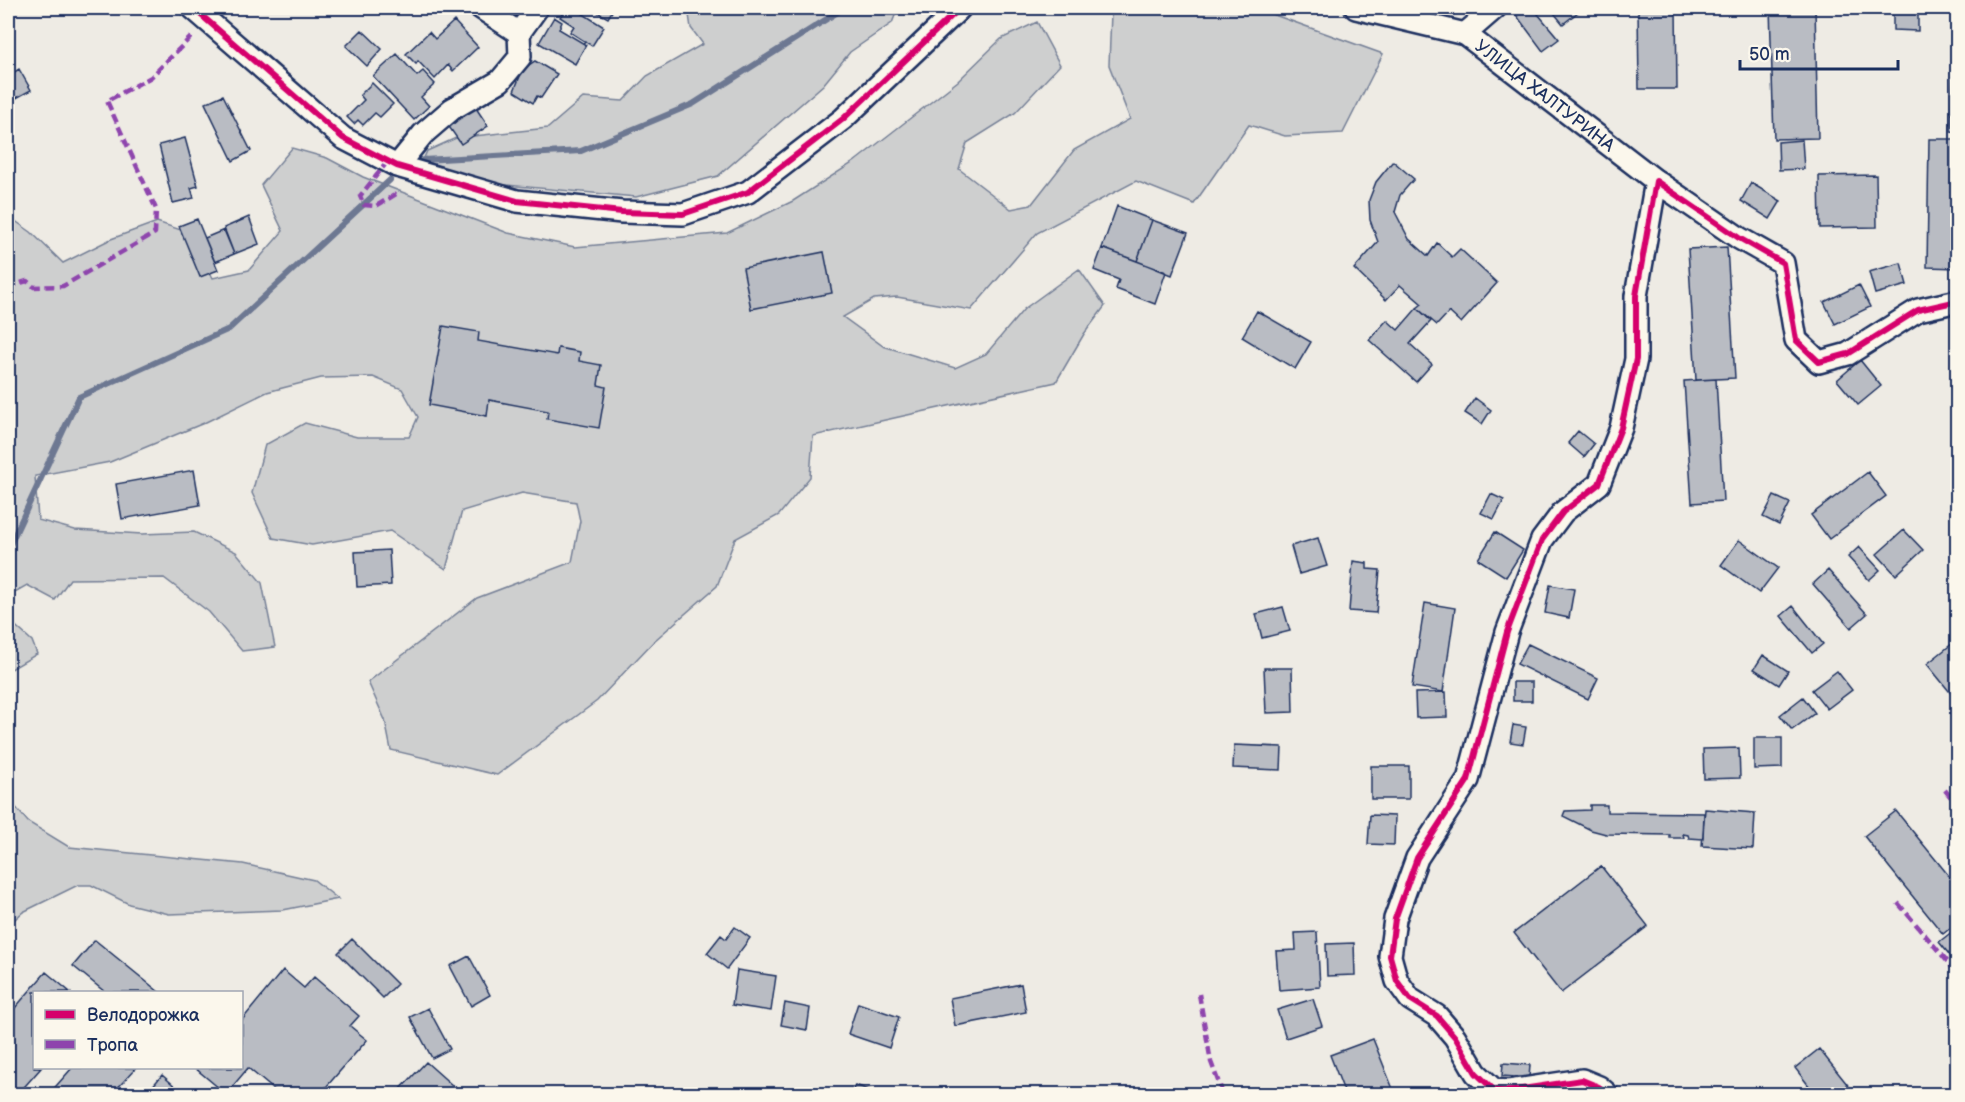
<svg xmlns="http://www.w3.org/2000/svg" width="1965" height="1102" viewBox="0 0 1965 1102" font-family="'Balsamiq Sans',sans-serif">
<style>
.green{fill:#cecfcf;stroke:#747f96;stroke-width:1.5}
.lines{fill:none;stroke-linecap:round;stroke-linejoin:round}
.stream{stroke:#6d7892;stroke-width:6}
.building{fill:#b9bcc3;stroke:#1b2f5e;stroke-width:1.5}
.minor-casing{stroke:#1b2f5e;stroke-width:26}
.minor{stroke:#fbf7ec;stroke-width:21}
.quiet{stroke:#8e44ad;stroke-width:4.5;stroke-dasharray:9 4.5;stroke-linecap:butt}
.cycleway-casing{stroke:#fbf7ec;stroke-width:10}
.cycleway{stroke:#d6006c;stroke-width:6}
.labels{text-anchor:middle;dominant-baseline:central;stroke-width:6;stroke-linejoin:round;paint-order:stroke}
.street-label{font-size:18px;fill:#1b2f5e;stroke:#fbf7ec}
</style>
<rect width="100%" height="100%" fill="#eeebe4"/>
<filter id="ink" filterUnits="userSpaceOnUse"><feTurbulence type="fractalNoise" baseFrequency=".0167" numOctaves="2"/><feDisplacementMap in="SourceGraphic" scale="12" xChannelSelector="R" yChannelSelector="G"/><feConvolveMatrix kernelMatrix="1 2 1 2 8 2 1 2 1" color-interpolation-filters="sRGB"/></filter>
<g filter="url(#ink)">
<!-- green -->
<path class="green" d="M 688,8 L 898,8 L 892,23 L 850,52 L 823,85 L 718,176 L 636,197 L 496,184 L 461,175 L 423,160 L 427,151 L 456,138 L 548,128 L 583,98 L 623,101 L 647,76 L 703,44 L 691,28 Z
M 1120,8 L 1255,8 L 1383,54 L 1343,133 L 1285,136 L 1249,125 L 1194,204 L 1136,181 L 1037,233 L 971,310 L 897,297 L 874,299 L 843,317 L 883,346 L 955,368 L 986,354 L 1024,309 L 1079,269 L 1105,306 L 1084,334 L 1056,382 L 813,436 L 810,477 L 779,515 L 735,539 L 717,586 L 654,641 L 597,701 L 497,775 L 391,750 L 385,720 L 368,682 L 477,598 L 572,562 L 580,521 L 576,502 L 522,493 L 462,511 L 446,569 L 390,531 L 312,545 L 273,538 L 252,493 L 265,445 L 305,423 L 357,437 L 409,437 L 418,417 L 402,389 L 373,377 L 321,378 L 267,392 L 204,423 L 110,462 L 35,476 L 38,520 L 75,530 L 142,534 L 194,532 L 236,552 L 262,583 L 275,647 L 242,651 L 209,612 L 164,578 L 70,579 L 55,600 L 27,585 L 8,596 L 8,216 L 31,232 L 63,263 L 111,239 L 157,222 L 190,233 L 213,278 L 249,270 L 283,231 L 261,185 L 292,148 L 327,158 L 363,177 L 508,233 L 575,247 L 727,233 L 793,201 L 854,162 L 958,81 L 1001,39 L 1037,22 L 1060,65 L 1015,113 L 967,143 L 959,169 L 1011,209 L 1031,205 L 1074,150 L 1130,119 L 1109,65 L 1111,13 Z
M 8,619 L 32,641 L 37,654 L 8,671 Z
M 8,798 L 28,822 L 69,847 L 243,864 L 314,880 L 338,899 L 283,910 L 169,914 L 129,904 L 91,885 L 78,885 L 23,912 L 8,925 Z"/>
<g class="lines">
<!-- stream -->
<path class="stream" d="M 423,160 L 581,151 L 693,104 L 844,8
M 8,549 L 79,397 L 229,329 L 390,180"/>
</g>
<!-- building -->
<path class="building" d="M 566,8 L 574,8 L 604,27 L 592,46 L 570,32 L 574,26 L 560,17 Z
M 590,8 L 614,8 L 608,18 Z
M 1511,8 L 1533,8 L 1559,39 L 1543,51 Z
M 1550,8 L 1583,8 L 1563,24 Z
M 1638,8 L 1676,8 L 1677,89 L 1639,89 Z
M 1770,8 L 1815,8 L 1818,138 L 1774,139 Z
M 1893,8 L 1918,8 L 1918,31 L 1893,30 Z
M 1954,8 L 1958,8 L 1958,132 L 1951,131 Z
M 554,17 L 562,22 L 559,29 L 586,45 L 575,64 L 539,43 Z
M 454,21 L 478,47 L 453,71 L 448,65 L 435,79 L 418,61 L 416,64 L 406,54 L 429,32 L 435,39 Z
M 362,30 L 382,49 L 367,66 L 346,46 Z
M 397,54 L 417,76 L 423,71 L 435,84 L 421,97 L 429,106 L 414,120 L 373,76 Z
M 535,61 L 557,74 L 541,98 L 537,96 L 533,103 L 514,91 L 523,69 Z
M 19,69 L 31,90 L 11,101 L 8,94 L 8,76 Z
M 372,83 L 393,104 L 380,117 L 375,113 L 363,125 L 358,120 L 354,124 L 347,117 L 364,100 L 360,95 Z
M 223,95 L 251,151 L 233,161 L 205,103 Z
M 472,102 L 488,126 L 461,144 L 445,121 Z
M 185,138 L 198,186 L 191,188 L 194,198 L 173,203 L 159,145 Z
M 1929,139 L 1958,139 L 1958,268 L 1927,267 Z
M 1802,140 L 1804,169 L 1779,170 L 1778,142 Z
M 1393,161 L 1414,179 L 1400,195 L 1395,212 L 1409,239 L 1428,256 L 1437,243 L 1452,257 L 1460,249 L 1497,283 L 1461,323 L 1449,312 L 1437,325 L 1417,308 L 1422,304 L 1400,285 L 1386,300 L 1354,269 L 1378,242 L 1370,220 L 1369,200 L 1376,182 Z
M 1876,175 L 1877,227 L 1820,228 L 1819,176 Z
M 1751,183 L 1781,201 L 1770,219 L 1741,201 Z
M 1117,206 L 1152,220 L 1137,261 L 1102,248 Z
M 249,217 L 259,244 L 234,254 L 224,228 Z
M 197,219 L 218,270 L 200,277 L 179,226 Z
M 1152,220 L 1188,233 L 1172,275 L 1137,261 Z
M 224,230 L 234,254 L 215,262 L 205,238 Z
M 1727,247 L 1735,378 L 1696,380 L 1688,249 Z
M 1102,248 L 1166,272 L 1155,304 L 1116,289 L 1119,280 L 1094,270 Z
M 824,252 L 832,293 L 751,309 L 743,268 Z
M 1901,263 L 1907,285 L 1875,294 L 1869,272 Z
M 1859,285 L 1870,307 L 1835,324 L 1824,302 Z
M 1417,308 L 1431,321 L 1410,344 L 1432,364 L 1416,382 L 1369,340 L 1387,320 L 1398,330 Z
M 1257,311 L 1311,342 L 1295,369 L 1242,337 Z
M 443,326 L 479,332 L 478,341 L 557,355 L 558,348 L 580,352 L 579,361 L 601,365 L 598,385 L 606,387 L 599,428 L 547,419 L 548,411 L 489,400 L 487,416 L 429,405 Z
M 1860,360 L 1881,386 L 1858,405 L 1837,380 Z
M 1716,379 L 1723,501 L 1692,503 L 1684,381 Z
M 1475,398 L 1491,410 L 1482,424 L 1465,413 Z
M 1578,431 L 1594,444 L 1584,457 L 1568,443 Z
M 194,470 L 200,505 L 122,519 L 116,484 Z
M 1868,472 L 1886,496 L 1829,539 L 1811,515 Z
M 1491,494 L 1504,500 L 1494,519 L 1481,513 Z
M 1774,496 L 1790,503 L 1779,525 L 1763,517 Z
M 1904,530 L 1923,550 L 1896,575 L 1877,554 Z
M 1495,532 L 1523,550 L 1506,577 L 1478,559 Z
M 1318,538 L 1327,566 L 1299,574 L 1291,546 Z
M 1739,540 L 1778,568 L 1759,593 L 1721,565 Z
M 1859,547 L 1880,570 L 1869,580 L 1848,557 Z
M 389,550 L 391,585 L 357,587 L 355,552 Z
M 1353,561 L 1367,563 L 1367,569 L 1380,570 L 1376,613 L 1349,611 Z
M 1828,570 L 1867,614 L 1851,628 L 1813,584 Z
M 1550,585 L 1574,589 L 1569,618 L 1545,613 Z
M 1425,603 L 1455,608 L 1443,692 L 1412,687 Z
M 1793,606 L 1823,644 L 1812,653 L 1781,616 Z
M 1283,607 L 1290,631 L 1262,638 L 1256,614 Z
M 1958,639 L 1958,702 L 1927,664 Z
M 1528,644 L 1598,678 L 1588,699 L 1517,664 Z
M 1763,655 L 1788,671 L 1779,685 L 1754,669 Z
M 1264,668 L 1292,668 L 1293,712 L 1266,713 Z
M 1837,671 L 1852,690 L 1827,709 L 1812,690 Z
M 1513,682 L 1532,682 L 1532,701 L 1513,701 Z
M 1446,692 L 1447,717 L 1416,718 L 1415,693 Z
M 1803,697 L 1815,713 L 1792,730 L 1780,715 Z
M 1513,725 L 1526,727 L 1523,744 L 1510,742 Z
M 1754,738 L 1782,738 L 1782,768 L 1754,769 Z
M 1234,745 L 1282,747 L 1281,770 L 1233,768 Z
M 1739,748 L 1740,778 L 1704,779 L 1703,749 Z
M 1371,766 L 1409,766 L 1409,799 L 1371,799 Z
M 1590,805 L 1607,805 L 1607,812 L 1704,813 L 1703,839 L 1689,838 L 1688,835 L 1683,834 L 1684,838 L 1670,838 L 1670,835 L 1606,834 L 1591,830 L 1563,816 L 1565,811 L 1590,810 Z
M 1705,809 L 1755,813 L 1753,849 L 1702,846 Z
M 1896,811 L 1958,887 L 1958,922 L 1943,934 L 1864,836 Z
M 1370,815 L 1395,816 L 1394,845 L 1368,844 Z
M 1601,866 L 1648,926 L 1561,993 L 1514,933 Z
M 735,927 L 750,938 L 727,969 L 707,953 L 721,935 L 726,939 Z
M 1958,927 L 1958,965 L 1939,942 Z
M 1317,932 L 1320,987 L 1279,990 L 1276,951 L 1296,950 L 1295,933 Z
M 352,939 L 397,984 L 383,998 L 338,953 Z
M 95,940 L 159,992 L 105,992 L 73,966 Z
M 1354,943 L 1355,975 L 1327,976 L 1326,944 Z
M 469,956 L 490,995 L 471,1006 L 450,966 Z
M 283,970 L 304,988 L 314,977 L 359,1016 L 350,1026 L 367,1040 L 320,1094 L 279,1094 L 248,1068 L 226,1094 L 195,1068 L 242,1068 L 242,1020 Z
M 737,970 L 776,976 L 771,1011 L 732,1005 Z
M 46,972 L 70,992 L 34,992 L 34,1068 L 41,1068 L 18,1094 L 8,1094 L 8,1016 Z
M 1021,984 L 1026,1012 L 955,1026 L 950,998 Z
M 1313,999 L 1322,1026 L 1286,1038 L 1277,1010 Z
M 785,1003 L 810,1008 L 807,1030 L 781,1025 Z
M 858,1003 L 899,1017 L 889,1048 L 848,1034 Z
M 428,1008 L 450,1049 L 432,1058 L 410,1017 Z
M 1373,1039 L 1393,1089 L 1378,1094 L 1345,1094 L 1330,1055 Z
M 1819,1049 L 1855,1094 L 1799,1094 L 1809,1086 L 1795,1068 Z
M 426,1062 L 462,1094 L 396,1094 Z
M 1503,1063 L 1530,1065 L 1529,1078 L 1502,1076 Z
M 72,1068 L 136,1068 L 112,1094 L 49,1094 Z
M 162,1075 L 184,1094 L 146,1094 Z
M 855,1085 L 880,1094 L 851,1094 Z"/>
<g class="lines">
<!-- minor casing -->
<g class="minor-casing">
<g id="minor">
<path d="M 193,8 L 343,138 L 397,166 L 517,201 L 622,212 L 683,214 L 748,192 L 843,119 L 960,8"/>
<path id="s1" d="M 1356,8 L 1465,34 L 1656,181"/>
<path d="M 519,33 L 537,8"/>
<path d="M 1465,34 L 1495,8"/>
<path d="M 397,166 L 423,134 L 452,109 L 500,81 L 520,57 L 519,33 L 481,8"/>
<path d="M 1607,1094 L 1599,1087 L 1582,1080 L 1509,1091 L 1494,1090 L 1476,1073 L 1455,1037 L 1437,1016 L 1410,999 L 1397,981 L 1390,956 L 1395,919 L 1417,858 L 1468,780 L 1507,632 L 1542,540 L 1563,512 L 1599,484 L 1621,428 L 1636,359 L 1636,296 L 1656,181 L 1739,238 L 1783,263 L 1796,340 L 1819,362 L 1848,354 L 1918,310 L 1958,301"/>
</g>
</g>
<!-- minor -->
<use href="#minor" class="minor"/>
<!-- quiet -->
<path class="quiet" d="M 388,161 L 360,196 L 364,205 L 376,206 L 398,193
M 8,287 L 27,281 L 34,287 L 63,286 L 155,233 L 156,209 L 107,101 L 151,77 L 191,37
M 1945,790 L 1958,806
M 1898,903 L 1958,974
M 1199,994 L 1211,1062 L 1223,1094"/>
<!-- cycleway casing -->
<g class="cycleway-casing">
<path id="cycleway" d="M 193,8 L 343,138 L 397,166 L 517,201 L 622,212 L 683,214 L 748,192 L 843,119 L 960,8
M 1607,1094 L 1599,1087 L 1582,1080 L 1509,1091 L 1494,1090 L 1476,1073 L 1455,1037 L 1437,1016 L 1410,999 L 1397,981 L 1390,956 L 1395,919 L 1417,858 L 1468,780 L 1507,632 L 1542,540 L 1563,512 L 1599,484 L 1621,428 L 1636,359 L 1636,296 L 1656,181 L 1739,238 L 1783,263 L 1796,340 L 1819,362 L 1848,354 L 1918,310 L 1958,301"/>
</g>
<!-- cycleway -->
<use href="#cycleway" class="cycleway"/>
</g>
</g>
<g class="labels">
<!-- street labels -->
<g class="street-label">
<text stroke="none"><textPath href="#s1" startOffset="213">УЛИЦА ХАЛТУРИНА</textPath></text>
</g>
</g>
<!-- margin -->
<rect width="1965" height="1102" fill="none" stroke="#fbf7ec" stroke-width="30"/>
<rect x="15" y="15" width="1935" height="1072" fill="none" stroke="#1b2f5e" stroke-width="2" filter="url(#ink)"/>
<!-- legend -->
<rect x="33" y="991" width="210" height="78" fill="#fbf7ec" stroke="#a1a7b3" stroke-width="1.5"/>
<rect x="45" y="1010" width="30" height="9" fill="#d6006c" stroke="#a1a7b3" stroke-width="1.5"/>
<text x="87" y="1021" font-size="18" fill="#1b2f5e">Велодорожка</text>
<rect x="45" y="1040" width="30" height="9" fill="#8e44ad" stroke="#a1a7b3" stroke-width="1.5"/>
<text x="87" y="1051" font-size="18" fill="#1b2f5e">Тропа</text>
<!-- scale -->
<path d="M1740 60v9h158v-9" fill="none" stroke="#1b2f5e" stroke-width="3"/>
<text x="1749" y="60" font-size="18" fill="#1b2f5e" stroke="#fbf7ec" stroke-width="4.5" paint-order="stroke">50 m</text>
</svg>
